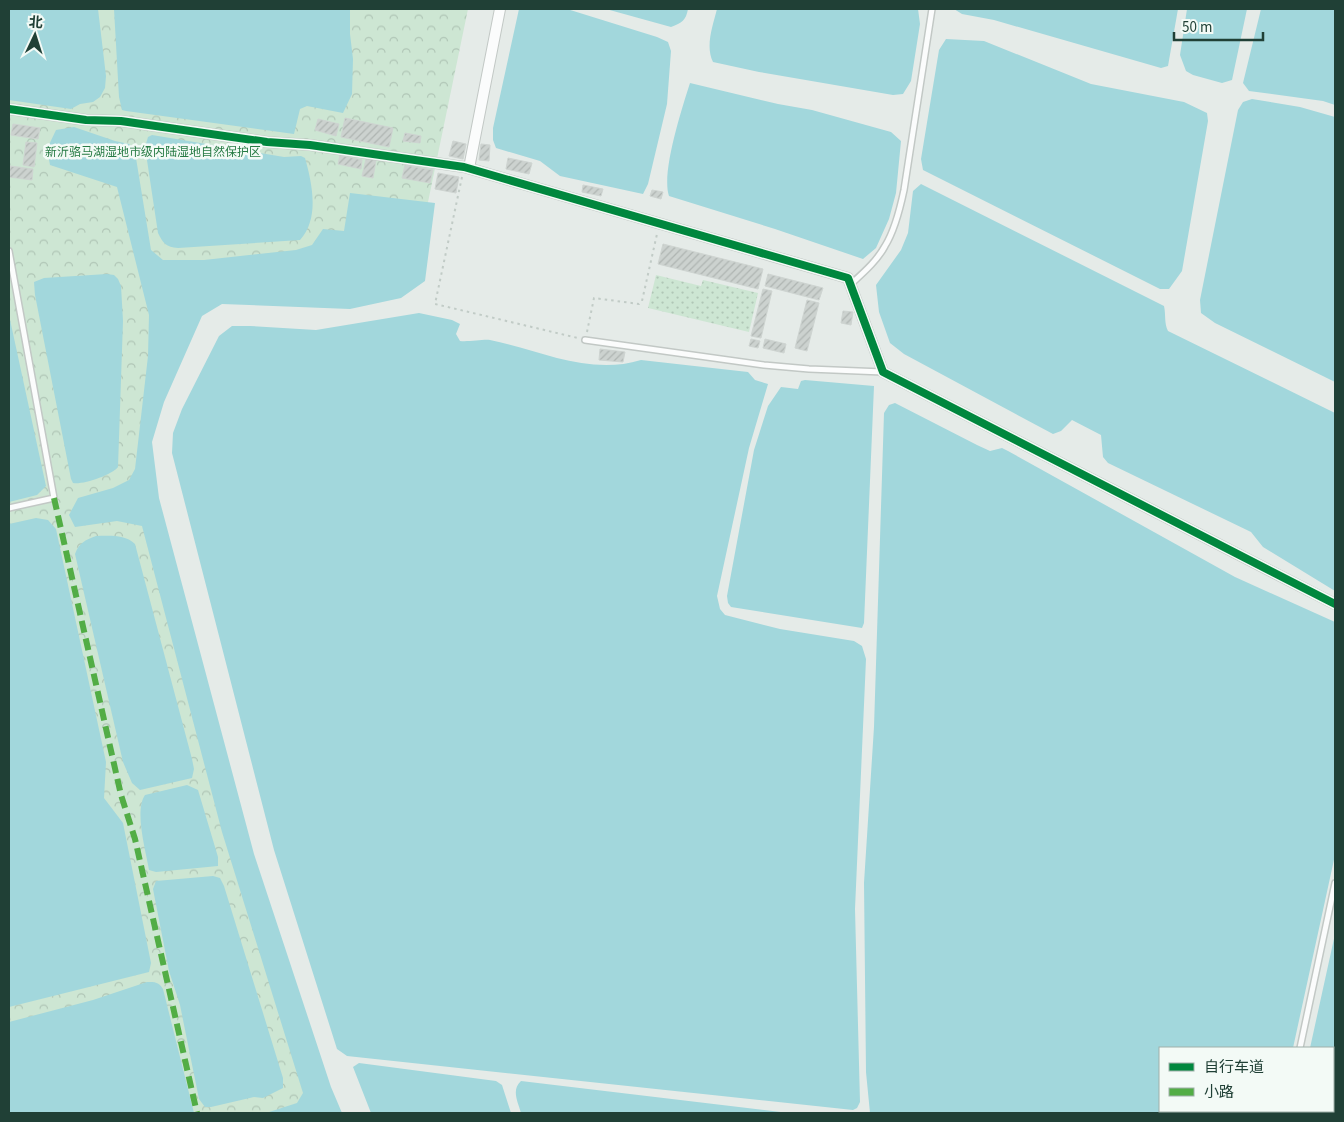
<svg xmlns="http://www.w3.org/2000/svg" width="1344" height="1122" viewBox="0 0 1344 1122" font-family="'Source Sans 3','Noto Sans SC',sans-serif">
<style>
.park{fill:url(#park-crowns)}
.garden{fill:url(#garden-dots)}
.water{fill:#a2d7dc}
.building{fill:url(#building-hatch);stroke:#ced4d1}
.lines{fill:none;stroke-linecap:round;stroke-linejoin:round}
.service-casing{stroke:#c2c8c5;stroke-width:8}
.minor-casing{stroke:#c2c8c5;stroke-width:12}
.path{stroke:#c1cbc6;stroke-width:2;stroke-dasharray:2.5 4;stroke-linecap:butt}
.service{stroke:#fbfcfc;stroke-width:5}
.minor{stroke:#fbfcfc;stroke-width:10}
.quiet{stroke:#52ad45;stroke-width:6;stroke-dasharray:12 6;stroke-linecap:butt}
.cycleway-casing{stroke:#f3faf6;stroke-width:11}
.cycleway{stroke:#00873e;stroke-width:8}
.labels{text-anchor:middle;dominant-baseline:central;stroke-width:5;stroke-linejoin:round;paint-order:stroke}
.park-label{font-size:12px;fill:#277b44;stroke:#f3faf6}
</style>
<defs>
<pattern id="park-crowns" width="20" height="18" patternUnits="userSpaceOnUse" patternTransform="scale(1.25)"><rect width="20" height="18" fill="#cde6d3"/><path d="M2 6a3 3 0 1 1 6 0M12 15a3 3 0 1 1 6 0" fill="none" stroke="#b0c6b6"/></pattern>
<pattern id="garden-dots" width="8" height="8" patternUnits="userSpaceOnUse" patternTransform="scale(1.25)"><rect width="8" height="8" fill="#cde6d3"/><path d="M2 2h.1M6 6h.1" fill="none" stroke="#b0c6b6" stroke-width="1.8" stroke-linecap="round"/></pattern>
<pattern id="building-hatch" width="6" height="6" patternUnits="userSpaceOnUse" patternTransform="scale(1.25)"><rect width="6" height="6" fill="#ccd2cf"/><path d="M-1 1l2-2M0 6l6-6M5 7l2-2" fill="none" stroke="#afb5b2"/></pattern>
</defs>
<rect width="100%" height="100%" fill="#e5ebe8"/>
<!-- park -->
<path class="park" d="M 9,9 L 468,9 L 416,260 L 168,310 L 141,500 L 330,1113 L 9,1113 Z"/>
<!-- garden -->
<path class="garden" d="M 656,275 L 701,286 L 703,280 L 758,293 L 749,332 L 648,308 Z"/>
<!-- water -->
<path class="water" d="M 9,9 L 98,9 L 106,76 L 105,88 L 100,97 L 93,102 L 80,104 L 71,109 L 9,100 Z
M 114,9 L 350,9 L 350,34 L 353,59 L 352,94 L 343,113 L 307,106 L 300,109 L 294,134 L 126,111 L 122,110 L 119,97 Z
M 519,9 L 567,9 L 657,37 L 668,42 L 671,51 L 667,104 L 648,184 L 643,194 L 560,176 L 540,161 L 496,148 L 493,140 L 493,128 Z
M 606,9 L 688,9 C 686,20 682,23 671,27 Z
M 717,9 L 918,9 L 920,24 L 911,81 L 903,94 L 893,95 L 759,72 L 713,62 C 705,46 713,25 717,9 Z
M 954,9 L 1178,9 L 1168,66 L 1161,68 L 994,20 L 962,14 Z
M 1187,9 L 1247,9 L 1232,80 L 1222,83 L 1193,75 L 1186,71 L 1180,55 Z
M 1261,9 L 1335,9 L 1335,105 L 1323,101 L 1249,91 L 1243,83 Z
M 946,39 L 984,41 L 1091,84 L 1184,102 L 1207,113 L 1208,121 L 1182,271 L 1169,289 L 1160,289 L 923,170 L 921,159 L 939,50 Z
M 690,83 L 778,104 L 812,110 L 891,132 L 901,141 L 896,193 L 889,219 L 876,248 L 863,259 L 775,229 L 669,196 C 661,173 682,108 690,83 Z
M 1252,99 L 1300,107 L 1335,117 L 1335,382 L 1215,323 L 1201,313 L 1200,300 L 1238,110 L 1243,102 Z
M 74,127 L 115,141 L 129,144 L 135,152 L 151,250 L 163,260 L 204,260 L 296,250 L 312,245 L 323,229 L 344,231 L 350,193 L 435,203 L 425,281 L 401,298 L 350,309 L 222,304 L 202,316 L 164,402 L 152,442 L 159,498 L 254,854 L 331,1087 L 342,1113 L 266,1113 L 297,1103 L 303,1093 L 222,832 L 142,526 L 117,521 L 75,527 L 69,515 L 78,498 L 113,488 L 129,480 L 135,469 L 148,356 L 149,315 L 117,187 L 50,165 L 47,149 L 56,130 Z
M 152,135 L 284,157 L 301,156 L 305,158 C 312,183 320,218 300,240 L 178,248 C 166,247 163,243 158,233 L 145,147 L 148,137 Z
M 921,184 L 1164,306 C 1166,315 1164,323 1168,331 L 1335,413 L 1335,591 L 1263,547 L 1251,532 L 1108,463 L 1103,457 L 1101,435 L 1072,420 L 1061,431 L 1053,434 L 904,354 L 890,343 L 879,312 L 876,285 L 901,250 L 908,233 L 913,191 Z
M 107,274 L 114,275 L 118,279 L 121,286 L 123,321 L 118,467 C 112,475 83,485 73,483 L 71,479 L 35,295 L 34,282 L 44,278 Z
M 419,313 L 452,320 L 460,324 L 456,334 L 460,341 C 469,342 484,339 490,340 C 540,350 589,376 641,360 L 748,372 L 755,380 L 768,384 L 749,448 L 717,596 L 720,609 L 725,615 L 780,629 L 854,641 L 862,646 L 866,659 L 855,909 L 860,1102 L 857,1108 L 853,1110 L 347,1056 L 337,1049 L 274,850 L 172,453 L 173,433 L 182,409 L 219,336 L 232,326 L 250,326 L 316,330 Z
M 9,315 L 46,486 L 37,495 L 9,502 Z
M 805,380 L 874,386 L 864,623 L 862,628 L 731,607 L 728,603 L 727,596 L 754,450 L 768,406 L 781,387 L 798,389 L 801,381 Z
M 895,403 L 977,445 L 990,451 L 1002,448 L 1008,451 L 1235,577 L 1335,622 L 1335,855 L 1293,1048 L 1160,1048 L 1160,1111 L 1280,1111 L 1279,1113 L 870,1113 L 866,1072 L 864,883 L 874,727 L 884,413 L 889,405 Z
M 36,518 L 48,520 L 56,529 L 106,762 L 104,798 L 123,823 L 151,963 L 149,972 L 9,1007 L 9,524 Z
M 96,536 C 110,536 124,534 135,544 L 192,759 L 194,769 L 192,778 L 140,790 L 132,783 L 123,762 L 75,554 C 79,543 85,540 96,536 Z
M 187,785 L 198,790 L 218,857 L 218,866 L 156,872 L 149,870 C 146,851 134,811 145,795 Z
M 213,876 L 220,878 L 224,886 L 283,1078 L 283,1088 L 263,1098 L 254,1097 L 211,1107 L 205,1107 L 199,1099 L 180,1005 L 169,971 L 153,889 L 156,881 Z
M 1335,934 L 1335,1113 L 1295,1113 L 1296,1111 L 1333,1111 L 1333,1048 L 1310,1048 Z
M 147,982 C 155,982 159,982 163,989 L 194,1113 L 9,1113 L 9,1022 L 93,1000 Z
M 359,1063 L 496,1081 L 502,1085 L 511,1113 L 371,1113 L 353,1067 Z
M 521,1081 L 789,1113 L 521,1113 C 518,1102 511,1090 521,1081 Z"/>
<!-- building -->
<path class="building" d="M 345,118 L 393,128 L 389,147 L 341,137 Z
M 318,119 L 339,124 L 336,136 L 315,130 Z
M 13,124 L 40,128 L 38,139 L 11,135 Z
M 405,133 L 421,136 L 420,143 L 403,141 Z
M 453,141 L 466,144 L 463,159 L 449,156 Z
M 26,142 L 37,143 L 34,167 L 23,165 Z
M 481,144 L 490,145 L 489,161 L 479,160 Z
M 340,155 L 362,160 L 361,169 L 338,164 Z
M 508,158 L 532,163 L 529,174 L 506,169 Z
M 366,159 L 376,160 L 373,178 L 362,176 Z
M 405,165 L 433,170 L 430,183 L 402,178 Z
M 10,166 L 33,169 L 32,180 L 9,177 Z
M 438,173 L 459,177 L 456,193 L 435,189 Z
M 583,185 L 603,189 L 601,196 L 582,192 Z
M 652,190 L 663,192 L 661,199 L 650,196 Z
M 663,244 L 763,269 L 758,289 L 658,264 Z
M 768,274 L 823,288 L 819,300 L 765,286 Z
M 763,289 L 772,291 L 761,338 L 751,336 Z
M 807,300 L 819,303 L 807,351 L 795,348 Z
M 843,311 L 853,312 L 851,325 L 841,323 Z
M 751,339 L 760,341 L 758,348 L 749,346 Z
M 765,339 L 786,344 L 784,353 L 763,348 Z
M 600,349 L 625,352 L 623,362 L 599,360 Z"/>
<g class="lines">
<!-- service casing -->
<g class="service-casing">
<path id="service" d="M 9,251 L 54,498 L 9,508
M 851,284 C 863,273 877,261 885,246 C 895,230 900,209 904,190 L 932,9
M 585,340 L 764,365 L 809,369 L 883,372
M 1300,1048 L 1335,883
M 1286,1113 L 1287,1111"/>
</g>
<!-- minor casing -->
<g class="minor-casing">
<path id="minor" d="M 9,109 L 86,120 L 121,121 L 267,142 L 310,145 L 464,167 L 848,278 L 883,372 L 1335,604
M 469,168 L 500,9"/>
</g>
<!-- path -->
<path class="path" d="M 462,177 L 435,304 L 578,338
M 587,332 L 594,298 L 639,304 L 642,301 L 657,234"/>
<!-- service -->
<use href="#service" class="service"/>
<!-- minor -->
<use href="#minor" class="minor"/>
<!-- quiet -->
<path class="quiet" d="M 54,498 L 121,795 L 135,839 L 197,1113"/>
<!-- cycleway casing -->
<g class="cycleway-casing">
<path id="cycleway" d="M 9,109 L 86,120 L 121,121 L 267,142 L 310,145 L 464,167 L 848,278 L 883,372 L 1335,604"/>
</g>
<!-- cycleway -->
<use href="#cycleway" class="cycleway"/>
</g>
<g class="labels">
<!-- park labels -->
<g class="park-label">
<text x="153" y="152">新沂骆马湖湿地市级内陆湿地自然保护区</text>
</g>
</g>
<!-- border -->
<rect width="1344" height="1122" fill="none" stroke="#204036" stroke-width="20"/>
<!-- legend -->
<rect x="1159" y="1047" width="175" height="65" fill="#f3faf6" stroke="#9fb0a9"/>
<rect x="1169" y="1063" width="25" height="8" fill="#00873e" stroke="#9fb0a9"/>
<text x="1204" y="1072" font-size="15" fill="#204036">自行车道</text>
<rect x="1169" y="1088" width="25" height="8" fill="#52ad45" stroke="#9fb0a9"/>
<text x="1204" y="1097" font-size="15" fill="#204036">小路</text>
<!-- north arrow -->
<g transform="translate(35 35) rotate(4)" stroke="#f3faf6" stroke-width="4" paint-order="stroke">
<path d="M0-4L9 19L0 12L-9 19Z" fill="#204036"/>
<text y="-8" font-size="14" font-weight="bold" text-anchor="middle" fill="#204036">北</text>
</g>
<!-- scale -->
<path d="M1174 32v8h89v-8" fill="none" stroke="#204036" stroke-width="2.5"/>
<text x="1182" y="32" font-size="15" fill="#204036" stroke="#f3faf6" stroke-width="4" paint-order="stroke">50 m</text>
</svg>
